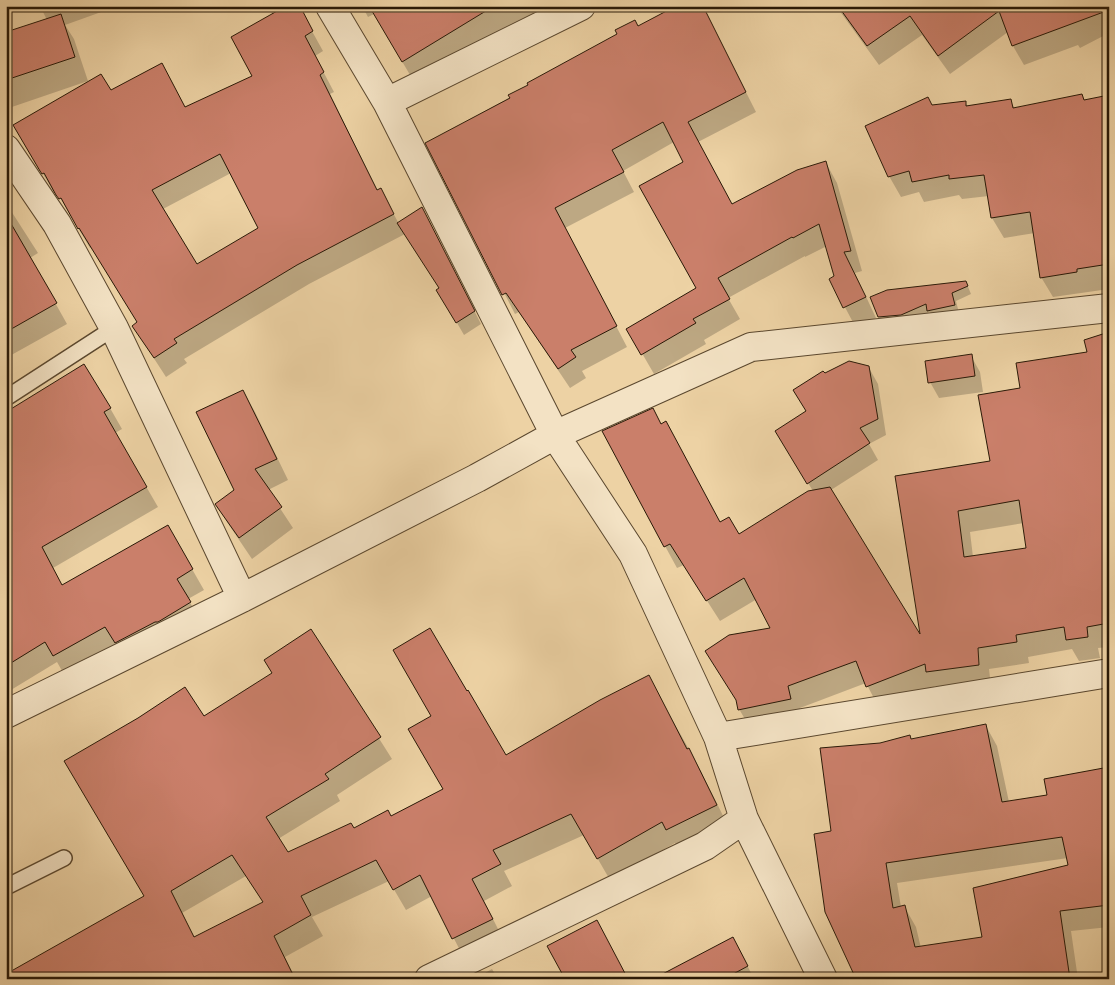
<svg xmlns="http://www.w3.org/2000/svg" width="1115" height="985" viewBox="0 0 1115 985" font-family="'Libre Caslon Text',serif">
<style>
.shadow{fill:#0003;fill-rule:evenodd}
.building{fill:#ca7f6a;stroke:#291907;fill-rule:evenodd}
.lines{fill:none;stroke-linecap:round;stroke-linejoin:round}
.service-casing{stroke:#5a472e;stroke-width:18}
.minor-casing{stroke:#5a472e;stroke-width:30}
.service{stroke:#f3e2c4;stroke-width:15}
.minor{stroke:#f3e2c4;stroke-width:28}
</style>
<rect width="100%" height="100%" fill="#edd2a4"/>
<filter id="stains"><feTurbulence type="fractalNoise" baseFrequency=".004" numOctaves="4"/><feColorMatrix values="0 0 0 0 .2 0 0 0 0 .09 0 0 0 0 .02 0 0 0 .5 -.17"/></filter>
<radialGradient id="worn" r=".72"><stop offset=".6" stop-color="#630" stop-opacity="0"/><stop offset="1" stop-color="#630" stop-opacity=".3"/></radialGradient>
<!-- shadow -->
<path class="shadow" d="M 40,6 L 118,6 L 65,25 L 74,39 L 88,81 L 6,109 L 6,34 L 47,20 Z
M 268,6 L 298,6 L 323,51 L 315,56 L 334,92 L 330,94 L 378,191 L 391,209 L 399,224 L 429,221 L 481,324 L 464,335 L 438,290 L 440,289 L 405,234 L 309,284 L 184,359 L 187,363 L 166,377 L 133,326 L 138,323 L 92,247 L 90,248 L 56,191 L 54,193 L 53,191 L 15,126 L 110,92 L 186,109 L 254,76 L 273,15 ZM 231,173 L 259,229 L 197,266 L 163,209 Z
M 362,6 L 567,6 L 416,85 L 374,14 L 368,17 Z
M 836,6 L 1109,6 L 1109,33 L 1080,48 L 1078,45 L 1024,65 L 1013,46 L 1008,32 L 950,74 L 922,35 L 879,65 Z
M 708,17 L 756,112 L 698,142 L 732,205 L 826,163 L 837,183 L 862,271 L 855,273 L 876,318 L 856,328 L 830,279 L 835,277 L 827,246 L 805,257 L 805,256 L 728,298 L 740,319 L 704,340 L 706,344 L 654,374 L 628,329 L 697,289 L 685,162 L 674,142 L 623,171 L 634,192 L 565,228 L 627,347 L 582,371 L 586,378 L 570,388 L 519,312 L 515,314 L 427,143 L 638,27 Z
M 1082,95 L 1085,101 L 1109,96 L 1109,289 L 1053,297 L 1041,277 L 1035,233 L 1004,238 L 992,218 L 989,196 L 962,199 L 959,195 L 924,202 L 919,192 L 901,197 L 889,176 L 932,106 L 965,102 L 968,107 L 1010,100 L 1015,109 Z
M 6,203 L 38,253 L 30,258 L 67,324 L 6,358 Z
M 966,282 L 971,294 L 956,301 L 959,313 L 933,318 L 930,312 L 905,322 L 884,325 L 879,317 Z
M 1109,334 L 1109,647 L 1098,648 L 1100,658 L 1079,661 L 1072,649 L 1028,657 L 1029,663 L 989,669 L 991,687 L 940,693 L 936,686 L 879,708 L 866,683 L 800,708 L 802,720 L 752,731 L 739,709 L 771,629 L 757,599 L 720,621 L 684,565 L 677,568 L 665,546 L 661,425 L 666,422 L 720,523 L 739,535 L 813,491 L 786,447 L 807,412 L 824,374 L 869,368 L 878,384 L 886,435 L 869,444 L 878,460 L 831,490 L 922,640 L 896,477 L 991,462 L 1021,389 L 1089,353 ZM 1024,523 L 1028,549 L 973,557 L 970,532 Z
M 971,356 L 980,372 L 983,392 L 939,398 L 930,382 Z
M 243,391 L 255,412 L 288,480 L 268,490 L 293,528 L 252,559 L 229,525 L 216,504 L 236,491 Z
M 6,408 L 9,408 L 11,410 L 110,408 L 122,429 L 115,433 L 158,507 L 53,568 L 63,587 L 168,527 L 204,590 L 188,599 L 202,623 L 65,676 L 57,662 L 6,693 Z
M 311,631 L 392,759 L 337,795 L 340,801 L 278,839 L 287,854 L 390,817 L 505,757 L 648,676 L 701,771 L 728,826 L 679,851 L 675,843 L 610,880 L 584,835 L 504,871 L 512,886 L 484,901 L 504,941 L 465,960 L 432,896 L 406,910 L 389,881 L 312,917 L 323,936 L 285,957 L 296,979 L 6,979 L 145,896 L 203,718 L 273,673 ZM 246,876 L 264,904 L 195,938 L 182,913 Z
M 986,726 L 997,746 L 1009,802 L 1049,796 L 1109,768 L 1109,927 L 1071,931 L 1078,979 L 858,979 L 832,832 L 880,745 L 909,736 L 912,740 ZM 1068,858 L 1069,866 L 984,938 L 921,948 L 916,927 L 904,906 L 901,907 L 897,883 Z
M 744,959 L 754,979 L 655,979 Z
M 492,969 L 498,979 L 474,979 Z"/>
<!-- building -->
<path class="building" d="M 286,6 L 300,6 L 313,31 L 305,36 L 324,72 L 320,75 L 377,190 L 381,188 L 394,214 L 297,265 L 174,339 L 177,343 L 154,358 L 132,326 L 137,322 L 79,228 L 78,229 L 61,198 L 59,199 L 56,195 L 44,173 L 42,174 L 40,171 L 13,125 L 101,74 L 111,90 L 162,63 L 185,107 L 252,76 L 231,37 ZM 220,154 L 258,228 L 197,264 L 152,190 Z
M 369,6 L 494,6 L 402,62 Z
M 676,6 L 703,6 L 746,92 L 688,122 L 732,204 L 797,170 L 826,161 L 851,251 L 844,252 L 866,297 L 843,308 L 829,279 L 834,276 L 819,224 L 793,238 L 792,237 L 718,278 L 730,299 L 693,319 L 696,323 L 641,355 L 626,329 L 696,288 L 639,186 L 683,162 L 663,122 L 612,150 L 624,172 L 555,208 L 617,326 L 571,350 L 576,357 L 558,369 L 506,293 L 502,295 L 425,143 L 510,98 L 508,95 L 528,85 L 527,83 L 617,34 L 615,30 L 635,20 L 638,26 Z
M 838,6 L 1109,6 L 1109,10 L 1012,46 L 999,11 L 938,56 L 910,16 L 867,46 Z
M 61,14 L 75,57 L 6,80 L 6,32 Z
M 1082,94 L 1084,100 L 1109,95 L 1109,264 L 1077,269 L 1077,272 L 1040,278 L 1030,212 L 991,218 L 984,175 L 949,179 L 949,175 L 912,182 L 909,171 L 888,177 L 865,126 L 928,97 L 932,105 L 966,101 L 966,106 L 1011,99 L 1013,108 Z
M 422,207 L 475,311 L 456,323 L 436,290 L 439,288 L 397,223 Z
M 6,215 L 57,303 L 6,332 Z
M 966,281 L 968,286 L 952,293 L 955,305 L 927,311 L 926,304 L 901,315 L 878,317 L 870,297 L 887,290 Z
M 1109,332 L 1109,623 L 1087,627 L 1088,637 L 1066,640 L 1064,627 L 1016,635 L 1017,642 L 978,648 L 979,665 L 926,672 L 925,664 L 866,687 L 856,661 L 788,686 L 791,699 L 738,710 L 736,700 L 705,651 L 729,635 L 770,628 L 744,578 L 706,601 L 670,544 L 664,547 L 602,431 L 653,408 L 661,424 L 666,421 L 720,522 L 729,517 L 739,534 L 808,491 L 830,487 L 920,634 L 895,476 L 990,461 L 978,395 L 1020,388 L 1016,363 L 1087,352 L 1084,340 ZM 1019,500 L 1026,548 L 964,557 L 958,511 Z
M 972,354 L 975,376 L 928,383 L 925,361 Z
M 849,361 L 869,366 L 878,419 L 860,428 L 870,443 L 807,484 L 775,431 L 806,411 L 793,390 L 823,371 L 825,373 Z
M 84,364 L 111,408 L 104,412 L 147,487 L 42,547 L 62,585 L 168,525 L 193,569 L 177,579 L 191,602 L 158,622 L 155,622 L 115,643 L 105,627 L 53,656 L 45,642 L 6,666 L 6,412 Z
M 243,390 L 277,459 L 255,469 L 282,507 L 239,538 L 215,504 L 234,490 L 196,412 Z
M 430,628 L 467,691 L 468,690 L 506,755 L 600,700 L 649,675 L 687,749 L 689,748 L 717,805 L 666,830 L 662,822 L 597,859 L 571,814 L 493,850 L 501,864 L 472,879 L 493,919 L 452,939 L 420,875 L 393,890 L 376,860 L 301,896 L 311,915 L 274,936 L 295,979 L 6,979 L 6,974 L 144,896 L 64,761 L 138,718 L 185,687 L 204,716 L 272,673 L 264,660 L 311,629 L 381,737 L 325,774 L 329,779 L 266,817 L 288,852 L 351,823 L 354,828 L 388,810 L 391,816 L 443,789 L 408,729 L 431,716 L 393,650 ZM 232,855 L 263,902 L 194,937 L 171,891 Z
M 986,724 L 1002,802 L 1047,795 L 1044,779 L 1109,767 L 1109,905 L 1060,911 L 1070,979 L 856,979 L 825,912 L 814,834 L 831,831 L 820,748 L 880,743 L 910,735 L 911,739 ZM 1062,837 L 1068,865 L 973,888 L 982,937 L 915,947 L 905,905 L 893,908 L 886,863 Z
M 597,920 L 628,979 L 565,979 L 547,946 Z
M 733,937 L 748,966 L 724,979 L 653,979 Z"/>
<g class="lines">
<!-- service casing -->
<g class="service-casing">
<path id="service" d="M 6,398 L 114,328
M 6,887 L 64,858"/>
</g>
<!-- minor casing -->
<g class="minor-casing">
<path id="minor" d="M 330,6 L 387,102 L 555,435 L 633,554 L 718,737 L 744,819 L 823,979
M 387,102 L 581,6
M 6,149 L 57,224 L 114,328 L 242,598
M 6,714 L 242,598 L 477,478 L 555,435 L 751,347 L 1109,308
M 718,737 L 1109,673
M 429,979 L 705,846 L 744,819"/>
</g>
<!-- service -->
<use href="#service" class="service"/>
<!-- minor -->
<use href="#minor" class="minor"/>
</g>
<!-- margin -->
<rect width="1115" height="985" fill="none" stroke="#edd2a4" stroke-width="25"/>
<rect x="8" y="8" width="1100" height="970" fill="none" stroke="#291907" stroke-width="2.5"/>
<rect x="12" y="12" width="1090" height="960" fill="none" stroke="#291907"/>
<rect width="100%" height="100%" filter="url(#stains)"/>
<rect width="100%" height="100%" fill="url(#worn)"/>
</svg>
